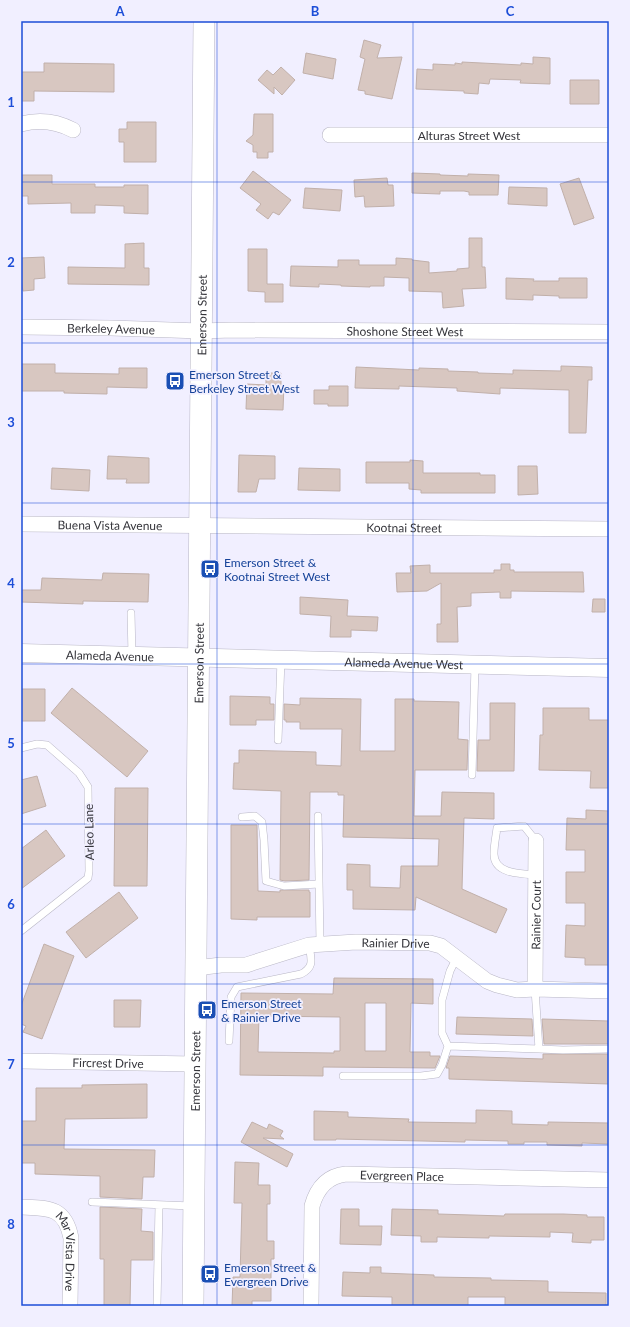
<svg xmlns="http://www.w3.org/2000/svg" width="630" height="1327" viewBox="0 0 630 1327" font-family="Lato,sans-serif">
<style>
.building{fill:#d8c7c1;stroke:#c1b0aa;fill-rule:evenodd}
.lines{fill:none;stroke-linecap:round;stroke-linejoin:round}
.service-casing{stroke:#b8b6c5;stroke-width:8}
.minor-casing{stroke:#b8b6c5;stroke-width:16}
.tertiary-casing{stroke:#b8b6c5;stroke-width:19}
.secondary-casing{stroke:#b8b6c5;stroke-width:22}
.service{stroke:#fff;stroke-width:7}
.minor{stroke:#fff;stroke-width:15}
.tertiary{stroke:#fff;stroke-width:18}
.secondary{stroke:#fff;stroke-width:21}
.grid{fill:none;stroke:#1d4ed8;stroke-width:1;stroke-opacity:0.55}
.labels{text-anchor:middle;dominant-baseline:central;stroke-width:3.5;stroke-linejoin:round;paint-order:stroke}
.street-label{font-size:12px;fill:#35353b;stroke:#f1efff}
.transit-label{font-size:12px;fill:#164399;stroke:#f1efff;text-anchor:start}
.neatline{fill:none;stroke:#1d4ed8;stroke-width:1.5}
.grid-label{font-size:13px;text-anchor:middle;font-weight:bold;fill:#1d4ed8}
</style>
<rect width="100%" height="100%" fill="#f1efff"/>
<!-- building -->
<path class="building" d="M 364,40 L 381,45 L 377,58 L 402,57 L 392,99 L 365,94 L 365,91 L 358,90 L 365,59 L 360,57 Z
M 306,53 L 336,59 L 333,79 L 303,73 Z
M 533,57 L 550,58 L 550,84 L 520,83 L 521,80 L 490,79 L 489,84 L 479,83 L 478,94 L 464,93 L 464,91 L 416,89 L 417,69 L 433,70 L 433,64 L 455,65 L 455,63 L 462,64 L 462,62 L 521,65 L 521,63 L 533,64 Z
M 44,63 L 114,64 L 114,92 L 34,91 L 34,101 L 21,101 L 21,72 L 44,72 Z
M 281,67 L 295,80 L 282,95 L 274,87 L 274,94 L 258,80 L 267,70 L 273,75 Z
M 570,80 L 599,80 L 599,104 L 570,104 Z
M 254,114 L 273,114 L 273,152 L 268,152 L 268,158 L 257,158 L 257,152 L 253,152 L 253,145 L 246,141 L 253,135 Z
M 127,122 L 156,122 L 156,162 L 124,162 L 124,142 L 119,142 L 119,129 L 127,129 Z
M 253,171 L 291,200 L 279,215 L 273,212 L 268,219 L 256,210 L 261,204 L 240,188 Z
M 412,173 L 440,174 L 440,175 L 468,176 L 468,174 L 499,175 L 498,195 L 469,195 L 469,192 L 464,191 L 440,191 L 440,194 L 412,193 Z
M 21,175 L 52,175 L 52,184 L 95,184 L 95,187 L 124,187 L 124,185 L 148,185 L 148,214 L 124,213 L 124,206 L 95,205 L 95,213 L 71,213 L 71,203 L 28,204 L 28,196 L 21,196 Z
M 387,178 L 388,185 L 393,185 L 394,206 L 365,207 L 364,196 L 355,197 L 354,180 Z
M 579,178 L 594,218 L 574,225 L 560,184 Z
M 509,187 L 547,188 L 547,206 L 508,204 Z
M 305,188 L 342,190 L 340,211 L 303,208 Z
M 469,238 L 482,238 L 482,267 L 485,267 L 486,288 L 462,289 L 464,306 L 443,308 L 442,292 L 409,291 L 409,278 L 384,277 L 384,286 L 370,286 L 370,287 L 341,286 L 341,285 L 319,284 L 319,287 L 290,286 L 291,266 L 338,267 L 338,260 L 359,260 L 359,265 L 396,265 L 396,258 L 412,259 L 412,260 L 429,262 L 429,273 L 457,271 L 457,269 L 469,268 Z
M 144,243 L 144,268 L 149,268 L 149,285 L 68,284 L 68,267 L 125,268 L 125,244 Z
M 248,249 L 267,249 L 267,284 L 283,284 L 283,302 L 265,302 L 265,292 L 248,291 Z
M 44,257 L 45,278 L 34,279 L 34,290 L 23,291 L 21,279 L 21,258 Z
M 506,278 L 534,279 L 533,281 L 559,281 L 559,278 L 587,278 L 587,298 L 559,298 L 559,296 L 533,295 L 533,300 L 506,299 Z
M 21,364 L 55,364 L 55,373 L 119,374 L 119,368 L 147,368 L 147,388 L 107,387 L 107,394 L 64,393 L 64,391 L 21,391 Z
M 561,366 L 592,367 L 592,380 L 588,380 L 586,433 L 569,433 L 569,390 L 500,388 L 500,394 L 457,391 L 457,388 L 399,386 L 399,389 L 355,388 L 356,367 L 419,370 L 419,368 L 448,369 L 448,371 L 478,372 L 478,373 L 513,374 L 513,370 L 561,371 Z
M 266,373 L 281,373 L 281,385 L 284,385 L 283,410 L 246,409 L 247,384 L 266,385 Z
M 329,386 L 348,386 L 348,406 L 328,406 L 328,404 L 314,404 L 314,390 L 329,390 Z
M 239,455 L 275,456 L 275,479 L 259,479 L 256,492 L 238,492 Z
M 108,456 L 149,458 L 149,483 L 126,483 L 127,479 L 107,479 Z
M 410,460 L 423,461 L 423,473 L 480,473 L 480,475 L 495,475 L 495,493 L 421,493 L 421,490 L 409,489 L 409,483 L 366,483 L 366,462 L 410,462 Z
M 518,466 L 537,466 L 538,494 L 518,495 Z
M 52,468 L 90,470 L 89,491 L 51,489 Z
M 299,468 L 340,469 L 340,491 L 298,490 Z
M 501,564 L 510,564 L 510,570 L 514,570 L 514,572 L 583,572 L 584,592 L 511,591 L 511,598 L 500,598 L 500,592 L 471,593 L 471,606 L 457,607 L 458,642 L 437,642 L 437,624 L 441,624 L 441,583 L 427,591 L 397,592 L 396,573 L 411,573 L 410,566 L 430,565 L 430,573 L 494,573 L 494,570 L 501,570 Z
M 103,573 L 149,574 L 148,602 L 83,601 L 83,604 L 21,602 L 21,590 L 41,590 L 42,578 L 102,580 Z
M 300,597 L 348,600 L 347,616 L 378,617 L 377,631 L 351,630 L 351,637 L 330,637 L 331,616 L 300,614 Z
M 593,599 L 605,599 L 605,612 L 592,612 Z
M 72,688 L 148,751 L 127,777 L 51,713 Z
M 21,689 L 45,689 L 45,721 L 21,721 Z
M 230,696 L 270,697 L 270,704 L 274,704 L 274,720 L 256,720 L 256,725 L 230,725 Z
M 300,698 L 361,699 L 360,751 L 395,751 L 395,699 L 414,699 L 414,701 L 459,702 L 458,739 L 468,740 L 467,770 L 415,770 L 414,816 L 441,816 L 442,792 L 494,793 L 494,819 L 464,818 L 462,889 L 507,909 L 496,933 L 416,897 L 415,910 L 353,909 L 353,890 L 347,890 L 347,864 L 370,865 L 370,887 L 400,888 L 401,866 L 438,866 L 439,839 L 343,837 L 344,795 L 338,795 L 338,792 L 310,792 L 309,880 L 285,881 L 280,880 L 281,791 L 233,789 L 234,763 L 239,763 L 239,750 L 316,752 L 316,765 L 341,766 L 342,729 L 300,729 L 300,722 L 286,722 L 286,720 L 284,720 L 284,704 L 300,705 Z
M 490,703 L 515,703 L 514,771 L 477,771 L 478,740 L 490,740 Z
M 543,708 L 589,708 L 589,720 L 609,720 L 609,788 L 590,788 L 591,771 L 539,770 L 540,735 L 543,735 Z
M 37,776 L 46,806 L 21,814 L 21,780 Z
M 115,788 L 148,788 L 147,886 L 114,886 Z
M 586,810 L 609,811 L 609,965 L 585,965 L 585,958 L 565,957 L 566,925 L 585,926 L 585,903 L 566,903 L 566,872 L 585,872 L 585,850 L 566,850 L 567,818 L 586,819 Z
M 231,825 L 257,825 L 258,891 L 280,892 L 280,890 L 309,890 L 309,892 L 310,892 L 310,917 L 257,917 L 257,920 L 231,919 Z
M 46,830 L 65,856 L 21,889 L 21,849 Z
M 119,892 L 138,918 L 86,958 L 66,932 Z
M 44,944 L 74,956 L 42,1039 L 23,1032 L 26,1026 L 21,1024 L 21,1006 Z
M 334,978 L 433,979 L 433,1004 L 411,1003 L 410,1052 L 430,1052 L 430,1056 L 440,1056 L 435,1068 L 323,1067 L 323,1076 L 240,1075 L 241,993 L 333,994 ZM 365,1003 L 386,1003 L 386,1051 L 365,1051 ZM 259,1016 L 340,1017 L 340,1051 L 334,1051 L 334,1053 L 258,1052 Z
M 114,1000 L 141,1000 L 140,1027 L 114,1027 Z
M 457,1017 L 532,1019 L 533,1036 L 456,1034 Z
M 542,1019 L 609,1021 L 609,1044 L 544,1044 Z
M 543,1054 L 609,1054 L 609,1084 L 449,1079 L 449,1068 L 446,1068 L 450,1056 L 543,1059 Z
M 147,1084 L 147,1118 L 65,1119 L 64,1149 L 155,1150 L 154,1177 L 143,1177 L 142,1199 L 100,1197 L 100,1176 L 35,1174 L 35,1163 L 21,1163 L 21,1121 L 36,1121 L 36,1088 L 82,1088 L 82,1085 Z
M 476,1110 L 512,1111 L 512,1124 L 548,1125 L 548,1122 L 609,1123 L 609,1144 L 582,1143 L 582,1146 L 547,1145 L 547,1142 L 524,1142 L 524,1144 L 508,1144 L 508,1141 L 465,1140 L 465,1142 L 336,1139 L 336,1140 L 314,1140 L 314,1111 L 348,1112 L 348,1117 L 409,1119 L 408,1122 L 476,1123 Z
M 252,1122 L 267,1129 L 269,1124 L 283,1131 L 280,1136 L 284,1139 L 263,1138 L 293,1154 L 287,1167 L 241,1142 Z
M 235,1162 L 259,1163 L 258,1185 L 270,1185 L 270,1204 L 267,1204 L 267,1241 L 274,1241 L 274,1259 L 271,1259 L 271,1301 L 252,1301 L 252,1306 L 232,1306 L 233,1277 L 240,1277 L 242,1203 L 234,1203 Z
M 100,1207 L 142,1209 L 141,1231 L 153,1232 L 153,1260 L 131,1260 L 130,1306 L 104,1306 L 104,1259 L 100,1259 Z
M 341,1209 L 359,1209 L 359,1226 L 382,1226 L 381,1245 L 340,1244 Z
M 392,1209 L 438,1210 L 438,1214 L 504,1216 L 505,1214 L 563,1214 L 587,1215 L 587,1217 L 604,1217 L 604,1240 L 591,1240 L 591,1243 L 572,1242 L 573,1233 L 550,1232 L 550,1237 L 489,1236 L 489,1238 L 437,1237 L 437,1242 L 421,1242 L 421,1236 L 391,1235 Z
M 370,1267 L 381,1267 L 381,1273 L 434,1275 L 434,1277 L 491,1278 L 491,1280 L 548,1281 L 548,1292 L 606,1293 L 606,1306 L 505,1306 L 505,1297 L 468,1297 L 468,1306 L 392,1306 L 392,1297 L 342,1296 L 343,1272 L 370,1273 Z"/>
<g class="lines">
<!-- service casing -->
<g class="service-casing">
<path id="service" d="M 131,613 L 132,655
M 278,740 L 281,660
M 21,748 L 37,744 L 47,745 L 79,773 L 88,787 L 89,871 L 88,878 L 21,931
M 472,775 L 475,665
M 318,816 L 320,944
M 242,817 L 255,816 L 262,822 L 264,840 L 266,881 L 284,886 L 319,884
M 536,875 C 521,874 493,874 494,853 C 494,845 496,836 497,828 L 524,826 L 536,841
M 457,957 L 450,971 L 442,1000 L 442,1033 L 448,1046 L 539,1049 L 535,989
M 229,1041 L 231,997 L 237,987 L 301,974 C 315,967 311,959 309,945
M 539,1049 L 563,1050 L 609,1049
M 343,1076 L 421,1076 L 437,1074 L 442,1065 L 448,1046
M 92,1202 L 192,1206
M 157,1306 L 159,1205"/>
</g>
<!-- minor casing -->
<g class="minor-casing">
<g id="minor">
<path d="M 21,124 C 40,119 56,121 73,130"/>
<path id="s1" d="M 330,135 L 609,135"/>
<path id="s2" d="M 21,327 L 111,328 L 201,331 L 232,330 L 609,332"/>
<path id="s3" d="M 21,524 L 609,529"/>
<path id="s4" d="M 196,968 L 221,965 L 246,965 L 309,945 L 356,942 L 430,943 L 441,946 L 487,981 L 497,985 L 517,990 L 535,989 L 609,991"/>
<path id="s5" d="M 535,989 L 536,841"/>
<path id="s6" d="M 21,1061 L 194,1064"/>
<path id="s7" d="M 21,1207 C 47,1208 65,1206 71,1238 L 70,1306"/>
<path id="s8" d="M 311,1306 L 312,1206 C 317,1188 327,1176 346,1174 L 609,1180"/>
</g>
</g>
<!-- tertiary casing -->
<g class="tertiary-casing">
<g id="tertiary">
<path id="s9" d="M 21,653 L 609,668"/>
</g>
</g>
<!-- secondary casing -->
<g class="secondary-casing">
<g id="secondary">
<path id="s10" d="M 193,1306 L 204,21"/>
</g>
</g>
<!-- service -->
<use href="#service" class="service"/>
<!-- minor -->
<use href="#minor" class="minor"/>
<!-- tertiary -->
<use href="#tertiary" class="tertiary"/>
<!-- secondary -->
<use href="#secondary" class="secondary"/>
</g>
<!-- grid -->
<path class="grid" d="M 217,21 L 217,1306M 413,21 L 413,1306M 21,182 L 609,182M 21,343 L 609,343M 21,503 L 609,503M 21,664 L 609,664M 21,824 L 609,824M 21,984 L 609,984M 21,1145 L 609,1145"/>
<!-- icons -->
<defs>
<g id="bus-square" transform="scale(1)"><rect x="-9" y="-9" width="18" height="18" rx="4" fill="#1a4fb4" stroke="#f1efff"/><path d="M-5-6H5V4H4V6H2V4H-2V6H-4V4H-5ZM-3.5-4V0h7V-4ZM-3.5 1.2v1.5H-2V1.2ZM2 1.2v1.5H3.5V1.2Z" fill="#fff"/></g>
</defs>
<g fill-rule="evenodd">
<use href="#bus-square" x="175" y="381"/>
<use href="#bus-square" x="210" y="569"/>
<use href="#bus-square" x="207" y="1010"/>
<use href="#bus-square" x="210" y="1274"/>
</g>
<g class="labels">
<!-- street labels -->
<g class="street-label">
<text stroke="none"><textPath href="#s1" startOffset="139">Alturas Street West</textPath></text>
<text stroke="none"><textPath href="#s10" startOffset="991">Emerson Street</textPath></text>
<text stroke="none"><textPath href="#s2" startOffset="90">Berkeley Avenue</textPath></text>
<text stroke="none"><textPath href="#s2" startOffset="384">Shoshone Street West</textPath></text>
<text stroke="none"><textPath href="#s3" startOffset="89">Buena Vista Avenue</textPath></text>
<text stroke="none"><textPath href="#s3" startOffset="383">Kootnai Street</textPath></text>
<text stroke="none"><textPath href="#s9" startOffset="89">Alameda Avenue</textPath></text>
<text stroke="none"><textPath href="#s9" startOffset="383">Alameda Avenue West</textPath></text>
<text stroke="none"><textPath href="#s10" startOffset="643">Emerson Street</textPath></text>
<text transform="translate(89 832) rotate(-91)">Arleo Lane</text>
<text stroke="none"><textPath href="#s5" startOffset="74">Rainier Court</textPath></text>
<text stroke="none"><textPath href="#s4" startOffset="203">Rainier Drive</textPath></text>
<text stroke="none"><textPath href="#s6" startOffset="87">Fircrest Drive</textPath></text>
<text stroke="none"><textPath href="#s10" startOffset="235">Emerson Street</textPath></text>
<text stroke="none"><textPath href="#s8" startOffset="206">Evergreen Place</textPath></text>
<text stroke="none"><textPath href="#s7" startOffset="79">Mar Vista Drive</textPath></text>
</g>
<!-- transit labels -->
<g class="transit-label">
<text x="189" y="374">Emerson Street &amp;<tspan x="189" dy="14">Berkeley Street West</tspan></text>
<text x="224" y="562">Emerson Street &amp;<tspan x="224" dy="14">Kootnai Street West</tspan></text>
<text x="221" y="1003">Emerson Street<tspan x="221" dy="14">&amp; Rainier Drive</tspan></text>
<text x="224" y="1267">Emerson Street &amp;<tspan x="224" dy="14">Evergreen Drive</tspan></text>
</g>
</g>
<!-- border -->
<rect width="630" height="1327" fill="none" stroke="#f1efff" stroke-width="44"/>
<rect x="22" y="22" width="586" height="1283" class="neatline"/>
<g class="grid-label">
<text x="120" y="16">A</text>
<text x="315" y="16">B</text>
<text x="510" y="16">C</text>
<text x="11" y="107">1</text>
<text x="11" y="267">2</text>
<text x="11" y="427">3</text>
<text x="11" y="588">4</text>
<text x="11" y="748">5</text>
<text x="11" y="909">6</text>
<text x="11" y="1069">7</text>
<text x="11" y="1229">8</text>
</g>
</svg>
